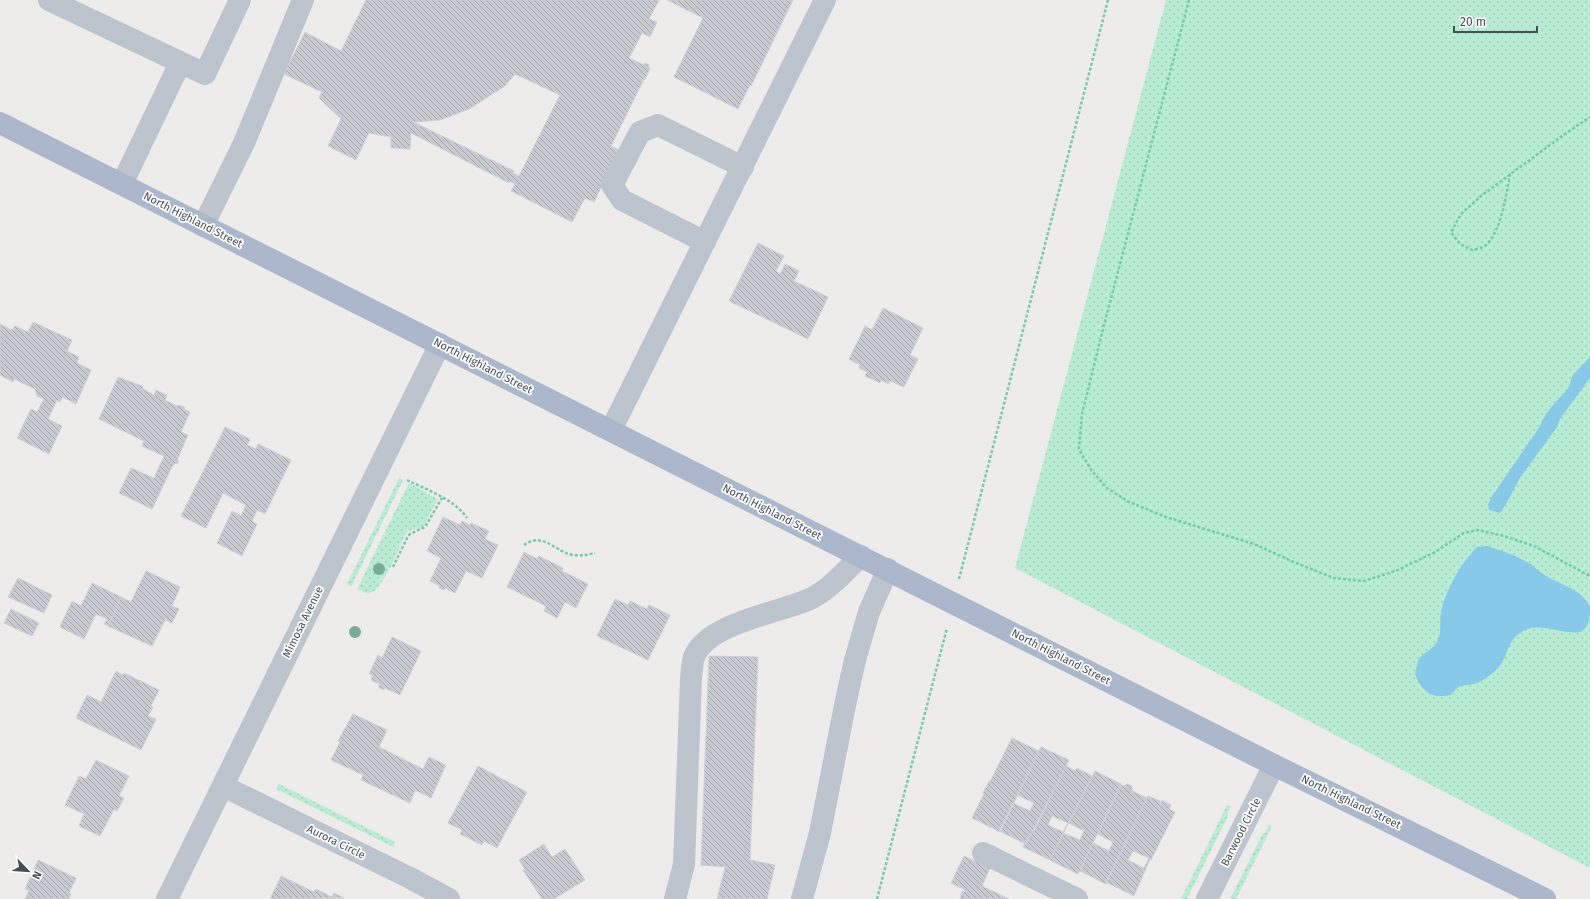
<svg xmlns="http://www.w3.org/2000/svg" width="1590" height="899" viewBox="0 0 1590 899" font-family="'Fira Sans',sans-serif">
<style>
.grass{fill:url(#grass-dots)}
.water{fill:#86c9e9}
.building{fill:url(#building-back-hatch);stroke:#cfd1d7;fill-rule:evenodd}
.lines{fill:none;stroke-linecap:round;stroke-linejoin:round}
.path{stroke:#72caa8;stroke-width:2.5;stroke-dasharray:3 2;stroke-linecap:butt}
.minor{stroke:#bcc4ce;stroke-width:22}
.major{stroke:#abb7cb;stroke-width:22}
.tree{fill:#78ac97}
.labels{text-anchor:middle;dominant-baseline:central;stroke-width:3.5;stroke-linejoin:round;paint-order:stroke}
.street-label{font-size:11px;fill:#444d58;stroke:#fff}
</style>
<defs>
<pattern id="grass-dots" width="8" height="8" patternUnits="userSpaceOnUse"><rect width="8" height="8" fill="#b9edd3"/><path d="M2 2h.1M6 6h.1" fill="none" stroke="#a0cdb7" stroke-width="1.8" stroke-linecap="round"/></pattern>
<pattern id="building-back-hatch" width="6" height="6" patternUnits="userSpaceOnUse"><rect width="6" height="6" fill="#c8cad1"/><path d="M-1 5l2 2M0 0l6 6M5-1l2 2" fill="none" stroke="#a4a6ac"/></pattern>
</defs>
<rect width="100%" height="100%" fill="#eeeceb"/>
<!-- grass -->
<path class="grass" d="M 1166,0 L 1590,0 L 1590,868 L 1015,568 Z
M 399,478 L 403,480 L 351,587 L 347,584 Z
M 409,483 L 438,499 L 423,527 L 408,531 L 406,533 C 400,545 382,593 369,593 C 365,594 361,590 357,589 Z
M 279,784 L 395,842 L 393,847 L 276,789 Z
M 1227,805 L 1231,807 L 1227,815 L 1228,816 L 1187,899 L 1181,899 Z
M 1269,825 L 1272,826 L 1236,899 L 1230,899 L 1263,833 L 1265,833 Z"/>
<!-- water -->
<path class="water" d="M 1590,356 L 1590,378 L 1560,419 L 1557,427 L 1520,478 L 1506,504 L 1500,513 L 1489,510 L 1488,504 L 1491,498 L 1540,426 C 1545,412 1556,402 1566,391 C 1570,386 1570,382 1572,377 C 1577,369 1585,364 1590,356 Z
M 1487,546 C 1503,551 1518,556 1532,565 C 1536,568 1538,571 1542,573 C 1558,585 1578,586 1590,606 C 1590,615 1590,626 1582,631 C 1572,637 1543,623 1528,629 C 1505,637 1510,657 1497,669 C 1492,674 1484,680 1477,683 C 1463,687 1461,682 1451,695 C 1431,699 1422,692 1415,674 C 1416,670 1417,663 1419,659 C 1425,651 1435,649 1438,639 C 1442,631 1439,621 1441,612 C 1446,589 1461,563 1477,547 Z"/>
<!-- building -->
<path class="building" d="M 366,0 L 659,0 L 649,19 L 657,22 L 650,37 L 642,33 L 629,58 L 644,65 L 645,63 L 649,65 L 648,67 L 650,68 L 645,80 L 644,79 L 612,144 L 611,146 L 619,150 L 594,202 L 585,198 L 572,222 L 511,191 L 515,184 L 509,181 L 509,183 L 411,133 L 410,149 L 391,148 L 391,137 L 369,133 L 356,160 L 328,146 L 341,119 L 319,98 L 322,92 L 284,74 L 305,32 L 341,51 ZM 515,74 L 560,95 L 519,176 L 513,173 L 514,171 L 413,122 L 440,120 L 469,109 L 505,86 Z
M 667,0 L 793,0 L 751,86 L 750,85 L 738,109 L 674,77 L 703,18 Z
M 758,243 L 784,256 L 776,271 L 780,274 L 785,264 L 799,271 L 794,281 L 828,297 L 808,339 L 729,301 Z
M 883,308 L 923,328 L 910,355 L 918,359 L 904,387 L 890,381 L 889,384 L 881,380 L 880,383 L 865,376 L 867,372 L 859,368 L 860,365 L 849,359 L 865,326 L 872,330 Z
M 33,322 L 72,340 L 67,351 L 79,357 L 77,363 L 91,370 L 76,404 L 63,397 L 60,402 L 57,400 L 48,419 L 62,426 L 49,454 L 17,438 L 31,409 L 37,412 L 44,399 L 37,396 L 35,389 L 14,379 L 13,382 L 0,375 L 0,324 L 12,330 L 15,326 L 28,332 Z
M 118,377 L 142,386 L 143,389 L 154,395 L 156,390 L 167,395 L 165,400 L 177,406 L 179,405 L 184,407 L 185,410 L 190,412 L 181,432 L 188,435 L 177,460 L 179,461 L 177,464 L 175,463 L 171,469 L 152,509 L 119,493 L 131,468 L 154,478 L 164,456 L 142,446 L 144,441 L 99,419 Z
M 225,427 L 250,439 L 247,445 L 256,449 L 258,444 L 291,460 L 265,514 L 257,510 L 252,521 L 257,524 L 242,556 L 217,543 L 232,511 L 241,516 L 246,505 L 223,493 L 206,528 L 181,516 Z
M 443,517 L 460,525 L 462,521 L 470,525 L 471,523 L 489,531 L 485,539 L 498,545 L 482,578 L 466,571 L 455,593 L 445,588 L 444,590 L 439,588 L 440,586 L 430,581 L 441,558 L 427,551 Z
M 524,552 L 537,559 L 539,556 L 563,568 L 562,571 L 588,584 L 576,608 L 565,602 L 557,618 L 544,611 L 546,606 L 507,587 Z
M 146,571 L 180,587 L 172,606 L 179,609 L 172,623 L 165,620 L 152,646 L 108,626 L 121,597 L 131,602 Z
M 18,578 L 52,595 L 44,613 L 8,597 Z
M 92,583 L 121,597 L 108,626 L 104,624 L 107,619 L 96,614 L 84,639 L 60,627 L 72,601 L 81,606 Z
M 615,599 L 628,605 L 630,601 L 647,609 L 649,605 L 670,615 L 648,660 L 597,636 Z
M 11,609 L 39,623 L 32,636 L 4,623 Z
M 392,637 L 421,651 L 400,695 L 385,688 L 384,690 L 378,687 L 380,684 L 371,680 L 373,675 L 369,674 L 378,655 L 382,658 Z
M 709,656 L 758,657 L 750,860 L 775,865 L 767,899 L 717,899 L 725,867 L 701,865 Z
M 116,671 L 123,675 L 124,673 L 159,690 L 151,706 L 153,707 L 148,716 L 156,719 L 141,750 L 76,718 L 87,695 L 101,702 Z
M 353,714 L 387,730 L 379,747 L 423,769 L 429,757 L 446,765 L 431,798 L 415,790 L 410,803 L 361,780 L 363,775 L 331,760 L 340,742 L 338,741 Z
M 1012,738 L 1039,751 L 1000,832 L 972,818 L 984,794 L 983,793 L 989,781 L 990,782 Z
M 1041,747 L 1069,760 L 1026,844 L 999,831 L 1013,803 L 1030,811 L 1034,803 L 1017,795 Z
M 96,760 L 129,776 L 119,796 L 124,798 L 117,811 L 114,809 L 100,836 L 79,826 L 84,814 L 65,805 L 79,776 L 86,779 Z
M 478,766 L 527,792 L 497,848 L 484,841 L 482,845 L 460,834 L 462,830 L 448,823 Z
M 1066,766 L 1075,771 L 1077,768 L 1092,776 L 1050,860 L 1023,847 L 1033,830 L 1034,831 ZM 1052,816 L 1068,823 L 1063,832 L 1048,825 Z
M 1095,771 L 1121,784 L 1078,874 L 1050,860 L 1063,833 L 1080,840 L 1084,831 L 1069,823 Z
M 1127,784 L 1132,786 L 1132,791 L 1147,798 L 1106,884 L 1080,871 L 1093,843 L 1109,851 L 1113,842 L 1098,834 L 1121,785 L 1124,786 Z
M 1148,796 L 1160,801 L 1160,804 L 1162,800 L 1171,805 L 1169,809 L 1175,812 L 1151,860 L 1150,859 L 1134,896 L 1106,882 ZM 1133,851 L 1149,858 L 1144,868 L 1128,860 Z
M 544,844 L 552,857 L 565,849 L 585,880 L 554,899 L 542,899 L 523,870 L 525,869 L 519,860 Z
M 964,856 L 990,868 L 982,886 L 1009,899 L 960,899 L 962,891 L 964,892 L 965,890 L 951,883 Z
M 38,860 L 76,878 L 69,893 L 71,894 L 69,899 L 25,899 L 29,891 L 25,889 Z
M 281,876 L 314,892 L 316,889 L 332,897 L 334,893 L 344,898 L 270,899 Z"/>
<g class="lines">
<!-- path -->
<path class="path" d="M 1189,0 L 1103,329 L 1082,414 L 1079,449 L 1091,470 L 1107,488 L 1129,502 L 1166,517 L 1254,544 L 1296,563 L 1334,578 L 1364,581 L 1398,570 L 1435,552 L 1464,533 L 1478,530 L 1504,536 L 1534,546 L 1590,576
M 1510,174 C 1506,195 1502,229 1486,245 C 1483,248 1477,249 1472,250 L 1460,244 L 1451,232 L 1461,214 L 1481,196 L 1562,136 L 1590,117
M 407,480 C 427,490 454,499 467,518
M 524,545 C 543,531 555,552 573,555 C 581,556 588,555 595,553
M 393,567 L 408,536 L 410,534 L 425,527 L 442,498
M 959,579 L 1108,0
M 877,899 L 947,628"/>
<!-- minor -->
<path class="minor" d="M 49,0 L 205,74 L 240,0
M 122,184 L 180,63
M 203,226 L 244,143 L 303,0
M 705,242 L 622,200 L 612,185 L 640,132 L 658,125 L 743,167
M 611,430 L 825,0
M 223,786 L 410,878 L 449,899
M 983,853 L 1077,899
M 167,899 L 440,344
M 675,899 L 684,864 L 691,678 C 692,671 692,663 694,657 C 708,622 781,613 812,598 C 831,588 845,571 861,556
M 802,899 L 820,833 L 845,705 L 855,660 L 869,612 L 888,569
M 1207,899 L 1274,765"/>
<!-- major -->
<path class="major" d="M 0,123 L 1274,765 L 1545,899"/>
</g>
<!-- trees -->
<g class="tree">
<circle cx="379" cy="569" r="6"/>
<circle cx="355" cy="632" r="6"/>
</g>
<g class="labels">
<!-- street labels -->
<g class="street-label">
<text transform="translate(193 220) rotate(27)">North Highland Street</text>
<text transform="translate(483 366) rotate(27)">North Highland Street</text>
<text transform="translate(772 512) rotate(27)">North Highland Street</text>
<text transform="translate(303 622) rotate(-64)">Mimosa Avenue</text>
<text transform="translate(1061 657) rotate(27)">North Highland Street</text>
<text transform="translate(1351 802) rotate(26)">North Highland Street</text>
<text transform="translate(1241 832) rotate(-63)">Barwood Circle</text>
<text transform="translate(336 842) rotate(26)">Aurora Circle</text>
</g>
</g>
<!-- north arrow -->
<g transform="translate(28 871) rotate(115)" stroke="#ffffff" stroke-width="3" paint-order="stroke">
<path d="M0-3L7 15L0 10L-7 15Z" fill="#444d58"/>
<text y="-6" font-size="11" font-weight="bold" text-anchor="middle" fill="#444d58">N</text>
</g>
<!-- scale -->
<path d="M1454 26v6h83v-6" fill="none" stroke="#444d58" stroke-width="2"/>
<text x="1460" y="26" font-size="12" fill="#444d58" stroke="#ffffff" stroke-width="3" paint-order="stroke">20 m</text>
</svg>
